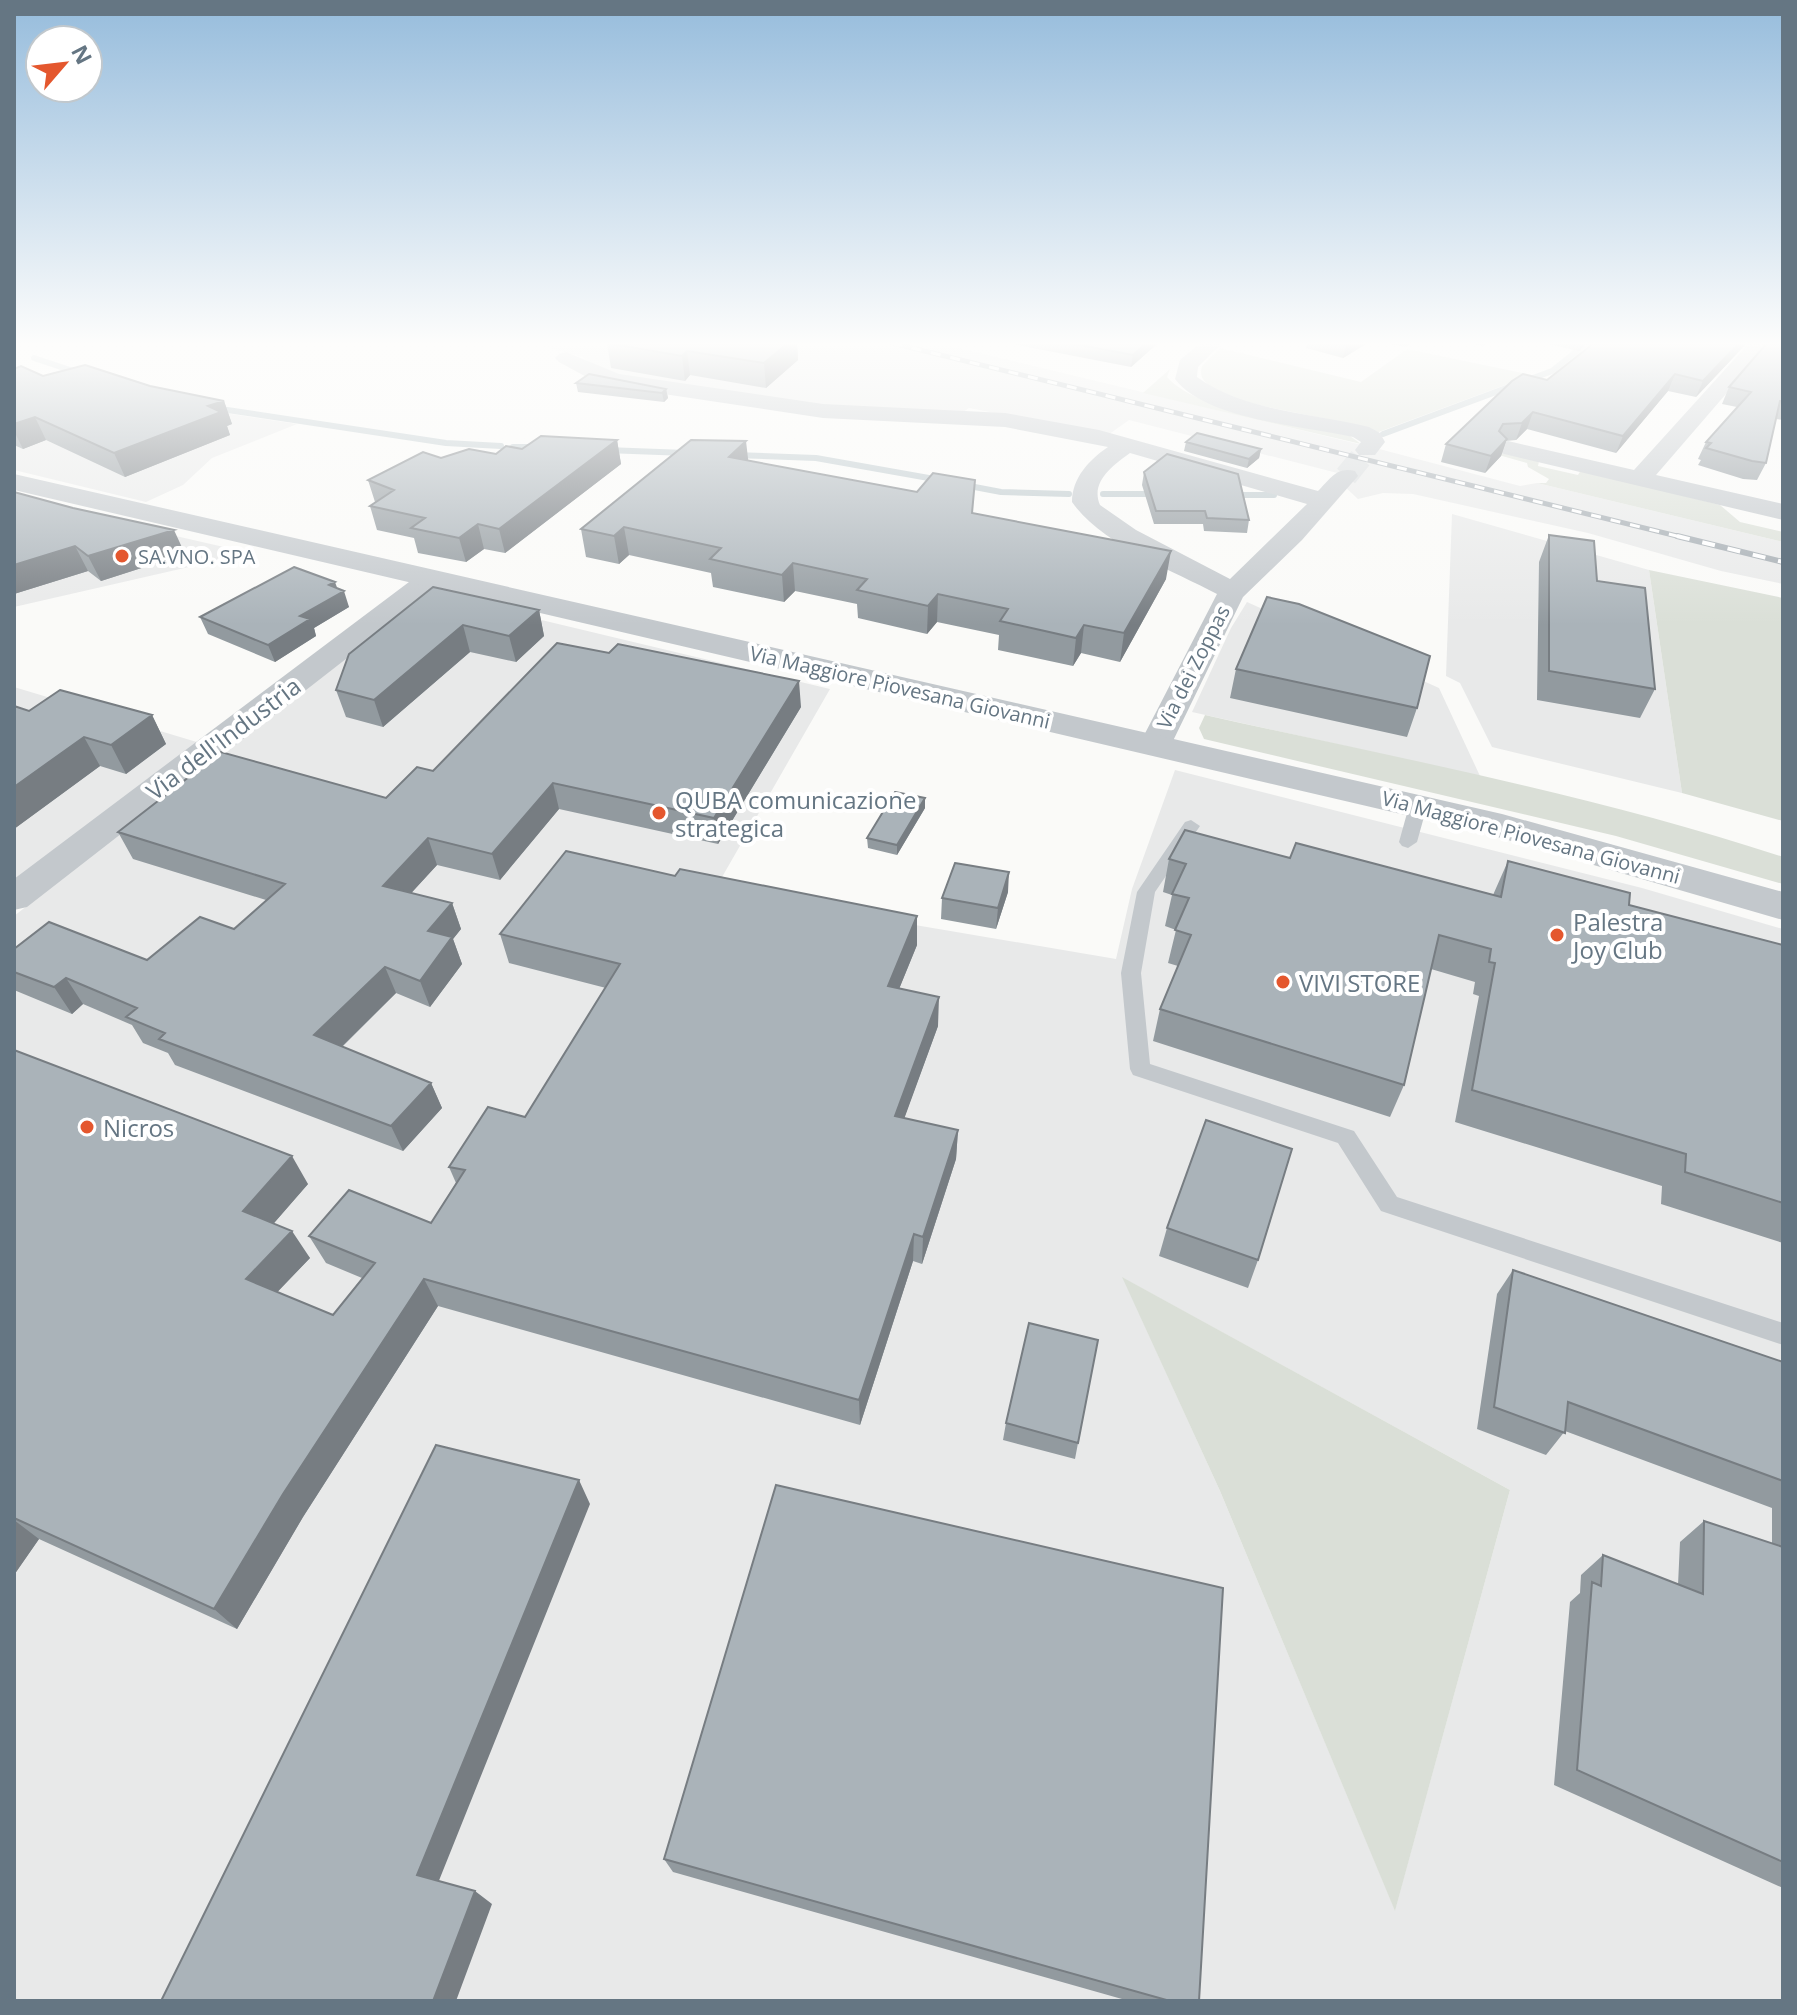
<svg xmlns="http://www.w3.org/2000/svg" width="1797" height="2015" viewBox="0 0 1797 2015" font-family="'Open Sans',sans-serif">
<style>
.built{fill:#e8e9e9;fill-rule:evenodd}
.green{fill:#dadfd7}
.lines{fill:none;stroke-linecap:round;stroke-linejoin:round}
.stream{stroke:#bbc7cb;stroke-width:6}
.minor-tunnel{stroke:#d5d9db;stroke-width:23;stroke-dasharray:23 12;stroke-linecap:butt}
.service{fill:#c3c8cc;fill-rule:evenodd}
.minor{fill:#c3c8cc;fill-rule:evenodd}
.tertiary{fill:#c3c8cc;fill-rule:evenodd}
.rail-far1-casing{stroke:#a2aab0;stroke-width:5}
.rail-casing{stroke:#a2aab0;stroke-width:6}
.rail-far1{stroke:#fff;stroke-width:3;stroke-dasharray:10;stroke-linecap:butt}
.rail{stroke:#fff;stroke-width:4;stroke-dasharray:13;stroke-linecap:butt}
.wall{fill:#929a9f}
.shaded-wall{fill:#777d82}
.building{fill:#aab3b9;stroke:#777d82;stroke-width:2}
.poi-dot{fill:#e4572e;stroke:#fff;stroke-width:3}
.labels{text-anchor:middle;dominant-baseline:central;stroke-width:8;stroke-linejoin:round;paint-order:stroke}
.far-poi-label{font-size:20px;fill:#657683;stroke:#fff;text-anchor:start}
.far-street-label{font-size:20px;fill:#657683;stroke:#fff}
.street-label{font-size:24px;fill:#657683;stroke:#fff}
.poi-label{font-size:24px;fill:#657683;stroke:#fff;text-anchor:start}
</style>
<rect width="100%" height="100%" fill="#fafaf8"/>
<!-- built -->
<path class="built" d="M 532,343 L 938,343 L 1383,450 L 1520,486 L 1537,483 L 1783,542 L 1783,584 L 1721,571 L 1588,533 L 1413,494 L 1383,493 L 1358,499 L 1345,487 L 1357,478 L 1129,420 L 1108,435 L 969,408 L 962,413 L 831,409 L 618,376 L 600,370 L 582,357 Z
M 164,404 L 297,424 L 212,458 L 183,485 L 146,502 L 14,470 L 14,409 Z
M 14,497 L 71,512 L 250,553 L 14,607 Z
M 1452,514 L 1649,570 L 1682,793 L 1492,747 L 1460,683 L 1446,676 Z
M 421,599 L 458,600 L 830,689 L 714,891 L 1116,959 L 1132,889 L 1175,770 L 1642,888 L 1783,929 L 1783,2001 L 14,2001 L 14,916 ZM 1123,1278 L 1510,1490 L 1395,1910 L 1220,1491 Z
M 1247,602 L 1439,688 L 1480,776 L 1192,712 L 1231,628 Z
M 14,687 L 200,743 L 14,882 Z"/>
<!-- green -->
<path class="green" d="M 1220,348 L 1361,382 L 1407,349 L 1532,375 L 1376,433 C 1335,414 1232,409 1206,383 C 1201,378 1200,373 1202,366 Z
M 1170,369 L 1167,377 C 1197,412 1303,425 1350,436 L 1361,444 L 1143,393 Z
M 1460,444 L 1539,461 L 1538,466 L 1578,475 L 1581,470 L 1720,505 L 1740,522 L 1783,532 L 1783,542 L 1537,483 L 1546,483 L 1549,479 L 1528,467 L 1527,463 Z
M 1649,570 L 1783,598 L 1783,821 L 1682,793 Z
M 1205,715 C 1398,758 1595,795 1783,857 L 1783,884 L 1616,836 L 1204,739 L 1199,728 Z
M 1122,1277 L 1510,1490 L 1395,1911 L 1220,1491 Z"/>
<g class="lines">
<!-- stream -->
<path class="stream" d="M 34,358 L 79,373
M 214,408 L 446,443 L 501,446
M 1383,434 L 1552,371 L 1587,343
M 513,447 L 538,447
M 606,450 L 686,453
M 734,455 L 816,458 L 940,480
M 964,485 L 1001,492 L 1069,494
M 1103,494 L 1156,494
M 1232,495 L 1274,495"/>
<!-- minor-tunnel -->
<path class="minor-tunnel" d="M 1346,476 L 1367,450"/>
<!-- service -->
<path class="service" d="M 1418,801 L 1427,806 L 1417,842 L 1408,848 L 1402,846 L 1399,842 L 1409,806 Z
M 1191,820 L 1200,826 L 1155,892 L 1141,973 L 1150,1064 L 1354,1131 L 1397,1197 L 1783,1323 L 1783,1345 L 1381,1211 L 1338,1143 L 1133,1075 L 1130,1069 L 1121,973 L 1137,892 L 1185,822 Z"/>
<!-- minor -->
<path class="minor" d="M 1200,343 L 1222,343 L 1198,367 L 1197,377 C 1246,412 1312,413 1369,427 L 1380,433 L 1385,442 L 1375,455 L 1359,455 L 1355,450 L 1361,442 L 1353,437 C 1305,426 1206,420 1175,379 L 1180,360 Z
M 1749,343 L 1770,343 L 1656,475 L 1783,504 L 1783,520 L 1500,453 L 1496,448 L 1500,443 L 1508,441 L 1634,470 Z
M 566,352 L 619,374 L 823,404 L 1005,413 L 1099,430 L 1318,491 C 1330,479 1337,466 1355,471 L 1358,476 L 1302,540 L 1243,597 L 1171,745 L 1166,752 L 1155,755 L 1144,752 L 1139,745 L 1217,594 C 1172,570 1101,544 1072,502 C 1072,478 1089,460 1108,447 L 1005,427 L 823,418 L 617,387 L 592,380 L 559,362 L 555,358 L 559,354 ZM 1130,453 L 1307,504 L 1230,579 L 1136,530 L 1100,505 C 1090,482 1113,465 1130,453 Z
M 431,571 L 441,573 L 445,579 L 441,585 L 27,907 L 14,910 L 14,879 L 421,573 Z"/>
<!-- tertiary -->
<path class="tertiary" d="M 14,474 L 1502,814 L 1783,892 L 1783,920 L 1494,836 L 1418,818 L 14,490 Z"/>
<!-- rail-far1 casing -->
<g class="rail-far1-casing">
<path id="rail-far1" d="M 892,343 L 1685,538"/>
</g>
<!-- rail casing -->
<g class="rail-casing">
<path id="rail" d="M 1677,536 L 1783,562"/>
</g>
<!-- rail-far1 -->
<use href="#rail-far1" class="rail-far1"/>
<!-- rail -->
<use href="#rail" class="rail"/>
</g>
<!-- wall -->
<path class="wall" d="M 607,343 L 797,343 L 798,360 L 766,388 L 690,375 L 685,381 L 611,368 Z
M 1007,343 L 1158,343 L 1131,367 Z
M 1307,343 L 1368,343 L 1343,358 L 1306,348 Z
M 1385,343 L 1412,343 L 1406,347 Z
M 1467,343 L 1488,343 L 1483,346 Z
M 1544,343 L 1587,343 L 1579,351 Z
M 1603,343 L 1747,343 L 1696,397 L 1668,391 L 1616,453 L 1527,429 L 1516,440 L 1506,441 L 1501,456 L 1485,473 L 1441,462 L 1446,444 L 1547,380 Z
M 1783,343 L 1783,420 L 1776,419 L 1766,463 L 1757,480 L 1743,479 L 1698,465 L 1701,460 L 1698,459 L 1706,442 L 1737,407 L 1722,404 L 1729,387 Z
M 14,369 L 43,376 L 150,386 L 224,401 L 232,424 L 227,426 L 230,435 L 125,477 L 46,440 L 23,449 L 14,445 Z
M 576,383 L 666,389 L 668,398 L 664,402 L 578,392 Z
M 617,440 L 621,464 L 505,553 L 484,549 L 466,562 L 418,553 L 414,538 L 377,530 L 370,506 L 375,502 L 368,480 L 441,458 L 496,454 L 522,449 Z
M 1186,442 L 1261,449 L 1259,458 L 1247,468 L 1184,451 Z
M 748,460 L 974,513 L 1166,579 L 1120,662 L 1081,653 L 1073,666 L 998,650 L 999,635 L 937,622 L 927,634 L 858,618 L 857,604 L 795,591 L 784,602 L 713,587 L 711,573 L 629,555 L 619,564 L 586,557 L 581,529 Z
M 1144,472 L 1249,520 L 1247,533 L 1204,531 L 1203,524 L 1154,524 L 1142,485 Z
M 14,492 L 185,554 L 101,581 L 88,571 L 14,594 Z
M 1549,535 L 1597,581 L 1655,689 L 1640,718 L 1537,700 L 1539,562 Z
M 433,587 L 539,610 L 544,636 L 516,662 L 470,652 L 383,727 L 346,717 L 336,690 Z
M 337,588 L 349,607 L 314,628 L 316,636 L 275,662 L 208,634 L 200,617 Z
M 1236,669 L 1417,708 L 1407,737 L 1230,698 Z
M 14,706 L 29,711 L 152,715 L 166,744 L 126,774 L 100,766 L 14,829 Z
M 801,707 L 718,844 L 559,809 L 500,880 L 437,865 L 411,893 L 452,903 L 461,929 L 453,939 L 462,964 L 430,1007 L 396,993 L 342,1047 L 431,1083 L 442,1108 L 403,1151 L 175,1065 L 168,1053 L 143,1043 L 132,1025 L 83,1004 L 72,1014 L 14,990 L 14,949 L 147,960 L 234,929 L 266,900 L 133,859 L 118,832 L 386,798 L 433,771 Z
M 925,798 L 925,808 L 897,855 L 868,848 L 867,838 Z
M 1290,858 L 1493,895 L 1508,861 L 1629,905 L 1783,945 L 1783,1243 L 1661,1204 L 1662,1186 L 1455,1122 L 1479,996 L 1473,994 L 1475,982 L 1431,969 L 1404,1085 L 1390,1117 L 1153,1041 L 1160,1009 L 1178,966 L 1168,963 L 1176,930 L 1165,926 L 1172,895 L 1163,892 L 1169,859 Z
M 1008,892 L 996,929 L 941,919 L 942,898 Z
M 500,934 L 917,945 L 899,989 L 938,1026 L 904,1118 L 958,1130 L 956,1159 L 922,1264 L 913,1261 L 860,1425 L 438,1306 L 303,1517 L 237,1629 L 39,1539 L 14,1575 L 14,1050 L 308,1184 L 274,1223 L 310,1258 L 277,1292 L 333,1315 L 362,1278 L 326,1263 L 309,1236 L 431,1223 L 456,1183 L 449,1167 L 525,1117 L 606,988 L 509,963 Z
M 1167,1228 L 1258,1260 L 1248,1288 L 1159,1256 Z
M 1513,1270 L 1783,1362 L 1783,1888 L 1554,1785 L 1570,1602 L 1580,1593 L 1581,1575 L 1603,1555 L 1678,1585 L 1680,1542 L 1704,1521 L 1772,1544 L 1772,1508 L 1565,1431 L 1546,1455 L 1477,1429 L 1497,1294 Z
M 1006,1423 L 1078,1443 L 1075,1459 L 1003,1440 Z
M 664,1859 L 1199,2001 L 1129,2001 L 673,1872 Z"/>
<!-- shaded-wall -->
<path class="shaded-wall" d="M 788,343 L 797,343 L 798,360 L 766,388 L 764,363 Z
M 1146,343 L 1158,343 L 1131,367 L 1133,355 Z
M 1347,343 L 1368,343 L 1343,358 Z
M 1582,343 L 1587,343 L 1579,351 Z
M 1739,343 L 1747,343 L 1696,397 L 1703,381 Z
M 687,351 L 690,375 L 685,381 L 682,356 Z
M 1675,374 L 1668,391 L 1616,453 L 1623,436 Z
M 666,389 L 668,398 L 664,402 L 662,393 Z
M 224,401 L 232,424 L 227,426 L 230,435 L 125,477 L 114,453 L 208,406 Z
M 1533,412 L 1527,429 L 1516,440 L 1522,423 Z
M 35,417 L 46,440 L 23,449 L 14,431 L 14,424 Z
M 1507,439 L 1501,456 L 1485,473 L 1491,456 Z
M 617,440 L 621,464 L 505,553 L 499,529 Z
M 746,441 L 749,467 L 729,457 Z
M 1261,449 L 1259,458 L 1247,468 L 1249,459 Z
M 478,524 L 484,549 L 466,562 L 459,538 Z
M 624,527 L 629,555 L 619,564 L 614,536 Z
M 174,530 L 185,554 L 101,581 L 88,556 Z
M 75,546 L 88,571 L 14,594 L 14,565 Z
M 1171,551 L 1166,579 L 1120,662 L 1124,633 Z
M 793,563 L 795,591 L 784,602 L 782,575 Z
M 335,582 L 339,593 L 344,591 L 349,607 L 314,628 L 316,636 L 275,662 L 268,645 L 300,616 L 329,585 Z
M 938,594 L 937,622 L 927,634 L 928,606 Z
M 539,610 L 544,636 L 516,662 L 509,636 Z
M 463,625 L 470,652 L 383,727 L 374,700 Z
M 1084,625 L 1081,653 L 1073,666 L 1076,638 Z
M 799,681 L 801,707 L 718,844 L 714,818 Z
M 152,715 L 166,744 L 126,774 L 111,745 Z
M 84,737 L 100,766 L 14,829 L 14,787 Z
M 553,783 L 559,809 L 500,880 L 492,854 Z
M 925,798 L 925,808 L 897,855 L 897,845 Z
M 428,838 L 437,865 L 393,913 L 383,886 Z
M 1009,872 L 1008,892 L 996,929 L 998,908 Z
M 452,903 L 461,929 L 453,939 L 462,964 L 430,1007 L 420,981 L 428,931 Z
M 917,916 L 917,945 L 888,1016 L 888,986 Z
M 385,967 L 396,993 L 327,1061 L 314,1035 Z
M 66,978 L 83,1004 L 72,1014 L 54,987 Z
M 939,997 L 938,1026 L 895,1144 L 895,1116 Z
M 431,1083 L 442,1108 L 403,1151 L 391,1126 Z
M 958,1130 L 956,1159 L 922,1264 L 923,1237 Z
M 292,1156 L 308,1184 L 261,1238 L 243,1211 Z
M 292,1231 L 310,1258 L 264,1306 L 246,1279 Z
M 914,1234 L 913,1261 L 860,1425 L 859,1400 Z
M 424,1279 L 438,1306 L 303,1517 L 237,1629 L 214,1609 L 283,1494 Z
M 579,1480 L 590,1504 L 436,1888 L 417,1875 Z
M 14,1520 L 39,1539 L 14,1575 Z
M 475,1891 L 492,1904 L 456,2001 L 433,2001 Z"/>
<!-- building -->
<path class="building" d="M 607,343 L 788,343 L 764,363 L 687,351 L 682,356 Z
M 1069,343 L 1146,343 L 1133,355 Z
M 1594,343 L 1739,343 L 1703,381 L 1675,374 L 1623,436 L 1533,412 L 1522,423 L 1503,424 L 1499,431 L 1507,439 L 1491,456 L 1446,444 L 1512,381 L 1523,374 L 1547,380 Z
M 1767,343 L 1783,343 L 1783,401 L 1780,401 L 1766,463 L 1752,461 L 1706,448 L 1711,443 L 1706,442 L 1751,392 L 1729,387 Z
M 85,365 L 150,386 L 224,401 L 208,406 L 221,412 L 114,453 L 35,417 L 14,424 L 14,369 L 21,366 L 43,376 Z
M 589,374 L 666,389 L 662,393 L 576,383 Z
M 1197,433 L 1261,449 L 1249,459 L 1186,442 Z
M 541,436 L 617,440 L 499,529 L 478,524 L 459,538 L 411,528 L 425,518 L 370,506 L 394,490 L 368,480 L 423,452 L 441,458 L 469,449 L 496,454 L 506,446 L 522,449 Z
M 691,440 L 746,441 L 729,457 L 917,492 L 933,473 L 975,480 L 972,513 L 1171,551 L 1124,633 L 1084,625 L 1076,638 L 1000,621 L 1008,609 L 938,594 L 928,606 L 857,590 L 867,579 L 793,563 L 782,575 L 710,559 L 721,548 L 624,527 L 614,536 L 581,529 Z
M 1167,454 L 1238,474 L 1249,520 L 1207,518 L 1205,511 L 1156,511 L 1144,472 Z
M 14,492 L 73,508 L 174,530 L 88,556 L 75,546 L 14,565 Z
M 1549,535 L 1594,541 L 1597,581 L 1645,588 L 1655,689 L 1549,671 Z
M 294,567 L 335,582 L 329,585 L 344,591 L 300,616 L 310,619 L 268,645 L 200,617 Z
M 433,587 L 539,610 L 509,636 L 463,625 L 374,700 L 336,690 L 349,654 Z
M 1267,597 L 1299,604 L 1430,656 L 1417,708 L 1236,669 Z
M 557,643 L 609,653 L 618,644 L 799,681 L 714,818 L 553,783 L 492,854 L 428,838 L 383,886 L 452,903 L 428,931 L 452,937 L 420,981 L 385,967 L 314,1035 L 431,1083 L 391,1126 L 159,1039 L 165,1033 L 126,1017 L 137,1008 L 66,978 L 54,987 L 14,972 L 14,949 L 49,922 L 147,960 L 200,917 L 234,929 L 285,884 L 118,832 L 221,752 L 386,798 L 417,767 L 433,771 Z
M 60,690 L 152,715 L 111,745 L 84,737 L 14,787 L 14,706 L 29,711 Z
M 895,792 L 925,798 L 897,845 L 867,838 Z
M 1185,830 L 1290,858 L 1296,843 L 1501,897 L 1508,861 L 1630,893 L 1629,905 L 1783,945 L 1783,1203 L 1685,1172 L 1686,1154 L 1472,1090 L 1495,963 L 1489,962 L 1491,949 L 1439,935 L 1404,1085 L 1160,1009 L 1191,935 L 1175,930 L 1189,898 L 1172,894 L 1186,864 L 1169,859 Z
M 566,851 L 675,876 L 680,869 L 917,916 L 888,986 L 939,997 L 895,1116 L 958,1130 L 923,1237 L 914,1234 L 859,1400 L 424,1279 L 283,1494 L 214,1609 L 14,1518 L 14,1050 L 292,1156 L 243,1211 L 292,1231 L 246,1279 L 333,1315 L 375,1263 L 309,1236 L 349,1190 L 431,1223 L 465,1170 L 449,1167 L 488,1107 L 525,1117 L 620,964 L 500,934 Z
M 955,863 L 1009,872 L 998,908 L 942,898 Z
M 1206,1120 L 1292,1149 L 1258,1260 L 1167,1228 Z
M 1513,1270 L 1783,1362 L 1783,1481 L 1568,1402 L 1565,1433 L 1494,1407 Z
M 1029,1323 L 1098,1340 L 1078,1443 L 1006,1423 Z
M 436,1445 L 579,1480 L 417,1875 L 475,1891 L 433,2001 L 161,2001 Z
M 776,1485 L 1223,1588 L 1199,2001 L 1170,2001 L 664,1859 Z
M 1704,1521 L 1783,1547 L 1783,1862 L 1577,1770 L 1592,1582 L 1601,1586 L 1603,1555 L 1703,1594 Z"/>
<!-- sky -->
<linearGradient id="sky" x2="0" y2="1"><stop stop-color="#96bcdc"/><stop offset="0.55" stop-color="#fdfdfc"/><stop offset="1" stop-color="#fdfdfc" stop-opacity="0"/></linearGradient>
<rect width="1797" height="625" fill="url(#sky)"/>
<!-- markers -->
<g class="poi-dot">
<circle cx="122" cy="556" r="8"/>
<circle cx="659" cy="813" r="8"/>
<circle cx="1557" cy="935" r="8"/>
<circle cx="1283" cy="982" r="8"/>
<circle cx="87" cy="1127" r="8"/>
</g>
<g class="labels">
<!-- far-poi labels -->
<g class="far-poi-label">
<text x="138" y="556">SA.VNO. SPA</text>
</g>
<!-- far-street labels -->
<g class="far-street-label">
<text transform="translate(1193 667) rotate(-63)">Via dei Zoppas</text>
<text transform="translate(900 687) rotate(13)">Via Maggiore Piovesana Giovanni</text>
<text transform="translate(1531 837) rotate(15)">Via Maggiore Piovesana Giovanni</text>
</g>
<!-- street labels -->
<g class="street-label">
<text transform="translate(223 738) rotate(-37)">Via dell'Industria</text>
</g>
<!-- poi labels -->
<g class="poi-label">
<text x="675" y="799">QUBA comunicazione<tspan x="675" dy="28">strategica</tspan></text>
<text x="1573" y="921">Palestra<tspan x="1573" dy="28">Joy Club</tspan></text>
<text x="1299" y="982">VIVI STORE</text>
<text x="103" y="1127">Nicros</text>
</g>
</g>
<!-- border -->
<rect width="1797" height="2015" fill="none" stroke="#657683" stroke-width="32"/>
<!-- north arrow -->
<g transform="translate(64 64) rotate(62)"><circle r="38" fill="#ffffff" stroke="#c1c8cd" stroke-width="2"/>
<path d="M0-6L14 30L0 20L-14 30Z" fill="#e4572e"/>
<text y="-12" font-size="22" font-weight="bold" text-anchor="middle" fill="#657683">N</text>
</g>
</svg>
